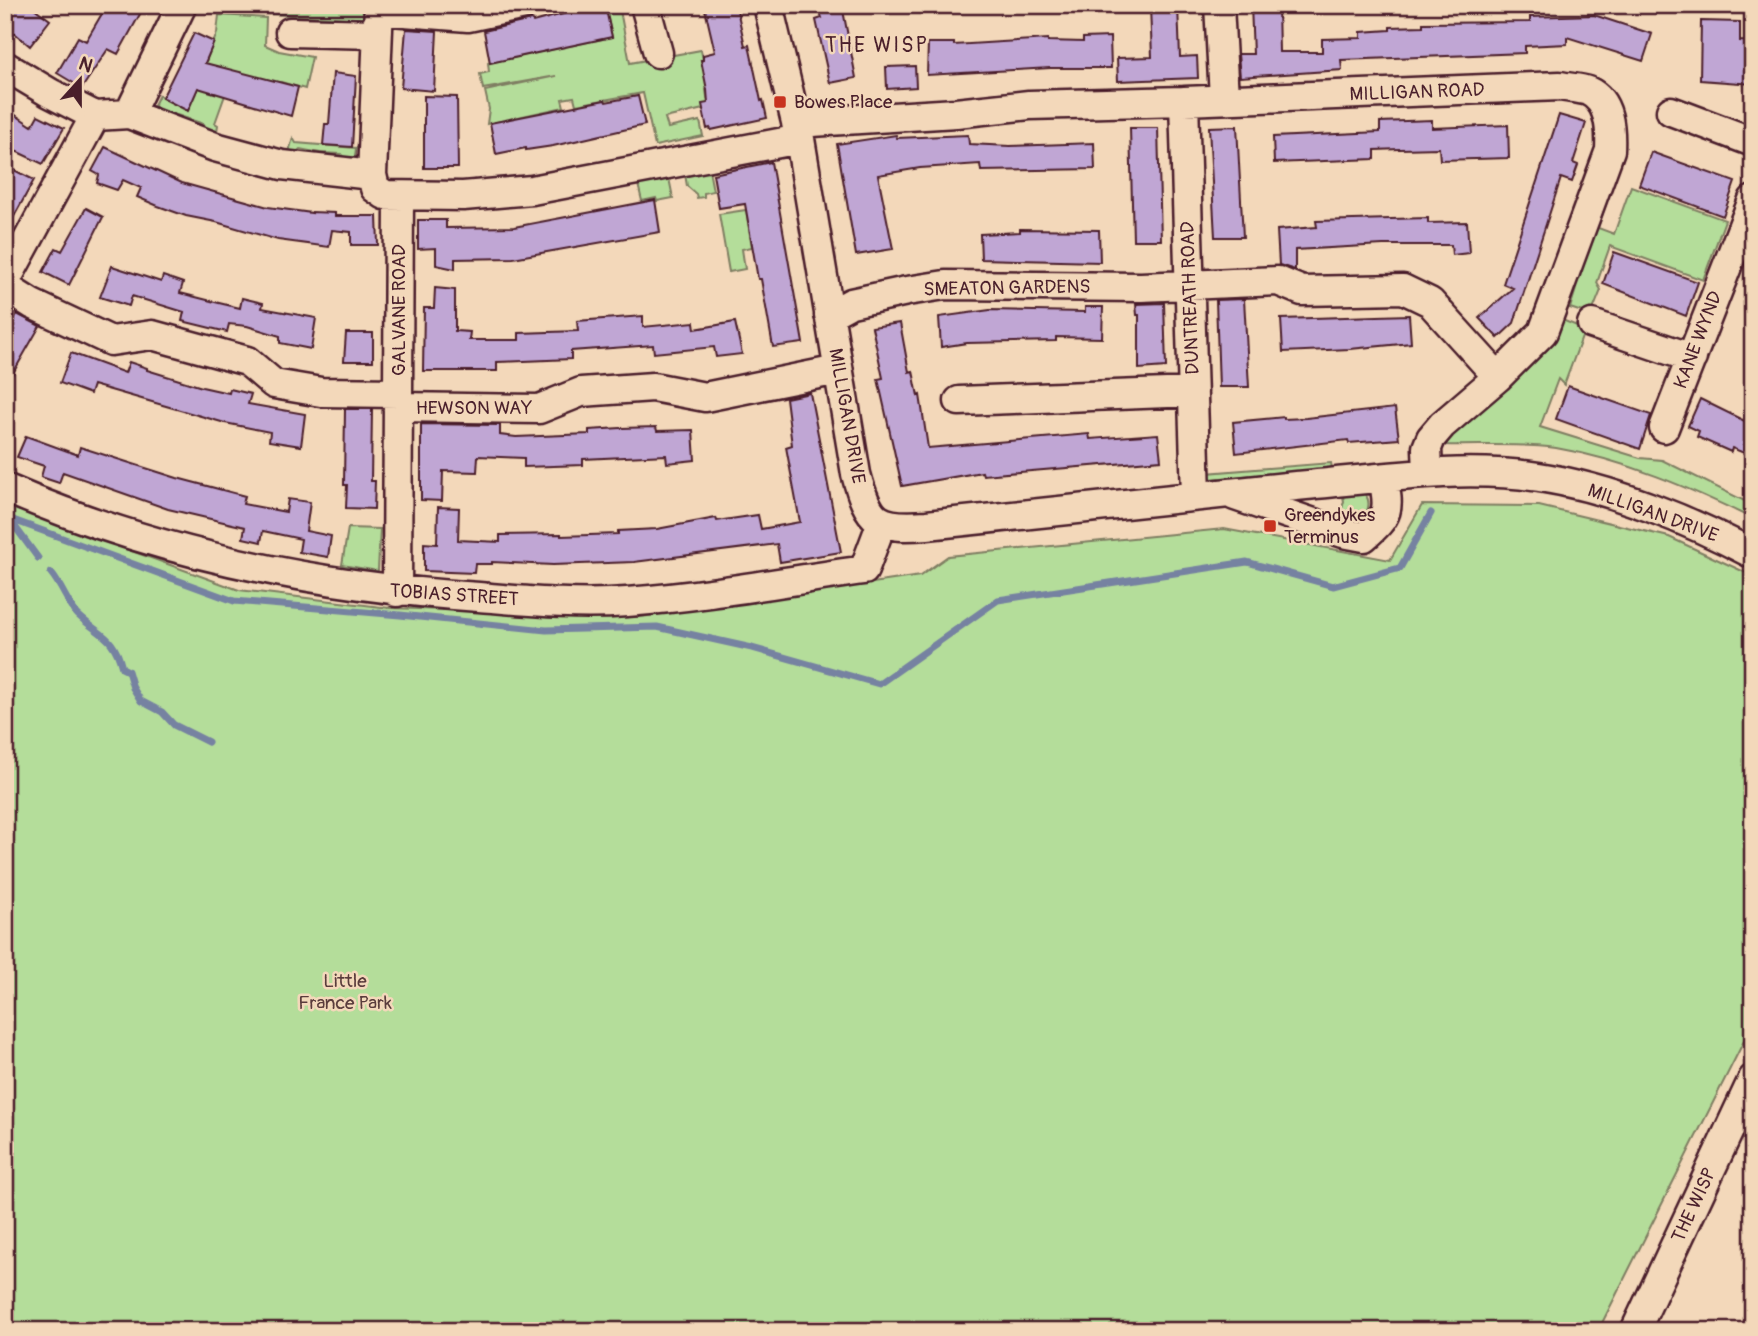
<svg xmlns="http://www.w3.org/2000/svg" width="1758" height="1336" viewBox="0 0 1758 1336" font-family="Pangolin,sans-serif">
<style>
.green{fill:#b4dd9a;stroke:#7f7e62;stroke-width:2}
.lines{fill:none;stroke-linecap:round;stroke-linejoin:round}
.stream{stroke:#7682a1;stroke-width:7}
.building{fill:#c0a6d4;stroke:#4a1f2b;stroke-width:2}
.minor-casing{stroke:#4a1f2b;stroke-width:33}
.minor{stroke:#f3d8ba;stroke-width:28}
.poi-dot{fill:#c8321e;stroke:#f3d8ba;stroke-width:2.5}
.labels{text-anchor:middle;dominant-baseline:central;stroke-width:5;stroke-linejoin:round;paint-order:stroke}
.street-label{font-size:19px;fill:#4a1f2b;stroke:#f3d8ba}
.poi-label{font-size:19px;fill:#4a1f2b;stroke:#f3d8ba;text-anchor:start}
.park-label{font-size:19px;fill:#5a3c3c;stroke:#f3d8ba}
.neighbourhood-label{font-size:21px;letter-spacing:2px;fill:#4a1f2b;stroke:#f3d8ba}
</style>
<rect width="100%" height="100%" fill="#f3d8ba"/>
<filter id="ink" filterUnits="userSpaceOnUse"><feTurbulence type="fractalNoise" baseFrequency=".0143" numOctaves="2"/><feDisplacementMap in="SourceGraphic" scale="14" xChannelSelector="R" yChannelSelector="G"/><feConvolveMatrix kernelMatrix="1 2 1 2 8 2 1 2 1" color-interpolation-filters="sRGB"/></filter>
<g filter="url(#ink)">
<!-- green -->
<path class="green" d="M 210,5 L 365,5 L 364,19 L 217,11 L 210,10 Z
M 605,5 L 619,5 L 630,63 L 701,50 L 703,60 L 701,60 L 711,89 L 706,90 L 708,103 L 703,109 L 665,118 L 668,128 L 700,121 L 703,136 L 655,146 L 643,93 L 576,105 L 574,97 L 562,99 L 564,107 L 487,124 L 489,109 L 485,91 L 556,76 L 483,89 L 480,74 L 489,72 L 488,63 L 612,37 Z
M 219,15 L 266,18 L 265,45 L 279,51 L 312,57 L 305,89 L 281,82 L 229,84 L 215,123 L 218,125 L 216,137 L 210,135 L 204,124 L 165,111 L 156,115 L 153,107 L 159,95 L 187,111 L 217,33 Z
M 293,138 L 296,143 L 356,148 L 354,165 L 348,164 L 341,154 L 320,153 L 300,149 L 292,156 L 288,155 Z
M 709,170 L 713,191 L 704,193 L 704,197 L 697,198 L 696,194 L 687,186 L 685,174 Z
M 669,178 L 673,198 L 657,201 L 656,198 L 642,201 L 638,184 Z
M 1613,184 L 1598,228 L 1614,234 L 1631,186 L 1725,220 L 1703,280 L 1610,246 L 1597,283 L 1601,290 L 1591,315 L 1570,308 L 1576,289 L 1569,276 L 1600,190 Z
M 746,210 L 752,247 L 742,249 L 745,269 L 729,272 L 719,214 Z
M 1562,320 L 1585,329 L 1564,385 L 1558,379 L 1540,427 L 1640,458 L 1662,460 L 1753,505 L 1753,519 C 1690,488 1626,460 1556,448 C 1522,443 1478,446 1443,445 L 1446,434 Z
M 1331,463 L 1332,468 L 1210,479 L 1207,473 Z
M 1342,493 L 1364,493 C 1372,502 1368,512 1361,520 L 1354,521 L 1340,516 L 1344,501 Z
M 5,505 L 239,590 L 390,608 L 641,617 L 920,576 L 948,556 L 1224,529 L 1390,560 L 1422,505 L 1539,506 L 1669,537 L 1753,576 L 1753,1023 L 1598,1331 L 5,1331 Z
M 348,528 L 380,529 L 378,571 L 342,565 Z"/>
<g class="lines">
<!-- stream -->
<path class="stream" d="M 5,517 L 234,601 L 400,615 L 546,630 L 657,627 L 752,648 L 879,684 L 998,600 L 1247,562 L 1333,586 L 1400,568 L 1431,513
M 5,521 L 16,528 L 38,558
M 51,573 C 62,586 68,605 78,615 C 100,636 114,635 122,668 L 128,671 L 133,688 L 141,701 L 162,712 L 174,725 L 208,742"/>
</g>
<!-- building -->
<path class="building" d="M 11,5 L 30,5 L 50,20 L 30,46 L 5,25 L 5,13 Z
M 107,5 L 145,5 L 118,54 L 108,49 L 82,88 L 57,73 L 78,37 L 86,41 Z
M 598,5 L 605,5 L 612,37 L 490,63 L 484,31 L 531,20 L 533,22 Z
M 704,5 L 736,5 L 745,46 L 749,45 L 761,101 L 763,100 L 767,118 L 711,130 L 710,128 L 707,129 L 702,104 L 708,103 L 707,90 L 701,60 L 703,60 L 703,55 L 715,52 Z
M 817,5 L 842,5 L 856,78 L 830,83 L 816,20 L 822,18 Z
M 1251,5 L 1278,5 L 1279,52 L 1322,52 L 1322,39 L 1361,38 L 1361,32 L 1390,30 L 1390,27 L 1423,26 L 1423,23 L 1530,22 L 1530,17 L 1594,15 L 1652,34 L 1643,61 L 1567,37 L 1567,44 L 1525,46 L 1525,53 L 1341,60 L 1342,70 L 1240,77 L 1238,54 L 1253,54 Z
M 1150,6 L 1178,6 L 1180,57 L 1197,56 L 1198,78 L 1118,81 L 1117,58 L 1152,57 Z
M 1701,21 L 1740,22 L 1740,41 L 1753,42 L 1753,84 L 1700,80 Z
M 406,29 L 437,31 L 434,91 L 401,88 Z
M 194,33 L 214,42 L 205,63 L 298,87 L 291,116 L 198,88 L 188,111 L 162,98 Z
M 1110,37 L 1111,68 L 1050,68 L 927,75 L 928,43 L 954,43 L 954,45 L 1048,39 L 1048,41 L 1083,42 L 1083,38 Z
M 915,66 L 916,87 L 887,89 L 886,67 Z
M 333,73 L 356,76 L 352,147 L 323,145 L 325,124 L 329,124 Z
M 424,96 L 457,97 L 458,168 L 424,168 Z
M 638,96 L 645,125 L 553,146 L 526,150 L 526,148 L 496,154 L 490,123 L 605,100 L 606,102 Z
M 5,108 L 32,126 L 38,115 L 64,128 L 43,164 L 5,146 Z
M 1559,115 L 1586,123 L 1573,163 L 1578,165 L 1572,182 L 1561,178 L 1514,323 L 1498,338 L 1479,318 L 1513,288 L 1503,284 Z
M 1432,120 L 1432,128 L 1508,125 L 1509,158 L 1440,160 L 1439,148 L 1400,149 L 1375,150 L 1375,159 L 1274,163 L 1273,137 L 1380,132 L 1380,122 Z
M 1237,126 L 1243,237 L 1215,237 L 1209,127 Z
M 1130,128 L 1158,128 L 1161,240 L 1133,240 Z
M 896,135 L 897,138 L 968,135 L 969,144 L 1010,146 L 1094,143 L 1095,169 L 981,171 L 980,164 L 920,168 L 878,175 L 893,249 L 856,255 L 837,144 Z
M 105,147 L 182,183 L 268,207 L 312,213 L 312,212 L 335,213 L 335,216 L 377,216 L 378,245 L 351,245 L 351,232 L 332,230 L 329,247 L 278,240 L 216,222 L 186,216 L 158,206 L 137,197 L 141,188 L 123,180 L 117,190 L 97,183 L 99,175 L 92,171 Z
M 1651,152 L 1735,182 L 1723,216 L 1639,185 Z
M 771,162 L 803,343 L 773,347 L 761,279 L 758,279 L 745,204 L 719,208 L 713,174 Z
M 14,170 L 34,180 L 5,233 L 5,187 Z
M 655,200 L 660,232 L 513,258 L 455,259 L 455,269 L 436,265 L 436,248 L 418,249 L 418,220 L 446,220 L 446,228 L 514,227 Z
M 86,208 L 103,217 L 69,285 L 43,272 L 56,248 L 62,251 Z
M 1428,218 L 1428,223 L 1467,222 L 1469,253 L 1452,255 L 1451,245 L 1383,245 L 1295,250 L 1295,270 L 1279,265 L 1277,230 L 1317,227 L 1316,221 Z
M 1020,229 L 1099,230 L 1100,262 L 981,259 L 980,234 L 1020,232 Z
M 1614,252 L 1698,282 L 1686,316 L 1603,284 Z
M 112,266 L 161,282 L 163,276 L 183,283 L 180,293 L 219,303 L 240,308 L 242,298 L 263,303 L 262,308 L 316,318 L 311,349 L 280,343 L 280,336 L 247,326 L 229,324 L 227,332 L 182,321 L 184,312 L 132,296 L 129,306 L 100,297 Z
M 435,288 L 455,290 L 455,331 L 470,332 L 469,340 L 519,340 L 519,333 L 578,331 L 577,321 L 643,316 L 643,327 L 694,322 L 695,329 L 735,322 L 742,354 L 716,357 L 714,347 L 654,353 L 653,345 L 571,351 L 571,359 L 497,362 L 497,371 L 423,371 L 424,308 L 434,308 Z
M 1244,299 L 1249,387 L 1219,387 L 1216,300 Z
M 1164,303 L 1166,367 L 1139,369 L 1139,315 L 1137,315 L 1136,304 Z
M 1085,307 L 1103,307 L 1102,338 L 1056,337 L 1056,341 L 967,343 L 941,347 L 939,317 L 990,310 L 1085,312 Z
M 17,314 L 40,326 L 5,387 L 5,337 Z
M 1409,315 L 1411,343 L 1350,349 L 1283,352 L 1281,319 Z
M 900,323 L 909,372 L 913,371 L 918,396 L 920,395 L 928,448 L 1089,434 L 1090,439 L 1158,434 L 1161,460 L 983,475 L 982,472 L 902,486 L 878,379 L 883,378 L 872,327 Z
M 346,333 L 373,333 L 373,361 L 344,361 Z
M 71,353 L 125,373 L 129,362 L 147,368 L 147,370 L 202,387 L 229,393 L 230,389 L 251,394 L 248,404 L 305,414 L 301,446 L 269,441 L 270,432 L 225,423 L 93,385 L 90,394 L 60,383 Z
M 1568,386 L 1651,415 L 1640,449 L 1556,419 Z
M 810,393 L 841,552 L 780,562 L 777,544 L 634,562 L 553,565 L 492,562 L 492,564 L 475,564 L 474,573 L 424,571 L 424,543 L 437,544 L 438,507 L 459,508 L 458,540 L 500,542 L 500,535 L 561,534 L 561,536 L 618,534 L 618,531 L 657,529 L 716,518 L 717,521 L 758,515 L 761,529 L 800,522 L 786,447 L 792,445 L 786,398 Z
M 1700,399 L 1753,425 L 1753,433 L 1744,453 L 1732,448 L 1731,452 L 1697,437 L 1699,431 L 1688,426 Z
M 1395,408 L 1399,439 L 1349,443 L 1348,440 L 1236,453 L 1233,422 L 1284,417 L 1284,419 L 1306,418 Z
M 345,409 L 372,409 L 371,481 L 375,481 L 374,509 L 346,508 L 347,485 L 344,485 Z
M 421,424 L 500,425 L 500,435 L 516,437 L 589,434 L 589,430 L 621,428 L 656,427 L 657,431 L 693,430 L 695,460 L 667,463 L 666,455 L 583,459 L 583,465 L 524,467 L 524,458 L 478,456 L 477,472 L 443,471 L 442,501 L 421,500 Z
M 26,436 L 78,455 L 80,447 L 177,478 L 245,496 L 243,504 L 286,512 L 288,499 L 310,502 L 306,531 L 331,536 L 328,557 L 299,552 L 301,539 L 263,531 L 261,542 L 243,538 L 245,527 L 168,509 L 63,472 L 59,483 L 41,477 L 44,466 L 17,457 Z"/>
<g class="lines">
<!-- minor casing -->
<g class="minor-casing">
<path id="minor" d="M 379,5 L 372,175 L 375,188 L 385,195 L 463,196 L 532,190 L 800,139
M 645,5 L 658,53
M 768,5 L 800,139 L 856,474 C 869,522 877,529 927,525 C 1050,511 1173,498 1296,486 C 1377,479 1458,465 1539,477 C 1611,488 1689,520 1753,554
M 1219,5 L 1224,98
M 379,10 L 468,17 L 525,5
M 290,32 L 377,34
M 5,66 L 50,93 L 95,116 L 129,114 L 215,147 L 282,165 L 372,175
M 1184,101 L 1196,496
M 1671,111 L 1753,142
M 129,114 L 182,5
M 796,123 L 956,113 L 1029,105 L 1184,101 L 1560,86 C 1569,88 1580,88 1588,91 C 1610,101 1611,129 1610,150 L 1543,332 L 1498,377 L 1442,425 L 1431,438 L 1427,448 L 1428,473
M 5,282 L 95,116
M 5,287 L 32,304 L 111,341 L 152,335 L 247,361 L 274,384 L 321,392 L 398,393
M 829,315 L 851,303 L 907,291 L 945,285 L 1141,287 L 1278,281 L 1302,291 L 1403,289 L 1430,302 L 1498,377
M 1592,324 L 1692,358
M 959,401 L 1193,392
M 398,407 L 539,409 L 581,392 L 653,387 L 705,397 L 838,370
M 1664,428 L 1753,200
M 5,488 C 157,554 315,586 479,597 C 528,601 578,606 627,602 C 707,596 786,581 864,570 L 882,522
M 1235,496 L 1343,533 L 1364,537 C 1389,515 1390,510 1383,478
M 397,592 L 399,197
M 1635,1331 L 1753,1079"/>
</g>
<!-- minor -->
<use href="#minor" class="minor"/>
</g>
</g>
<!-- markers -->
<g class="poi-dot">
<rect x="773" y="95" width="14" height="14" rx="3.5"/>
<rect x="1263" y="519" width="14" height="14" rx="3.5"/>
</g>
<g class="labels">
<!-- street labels -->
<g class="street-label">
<text transform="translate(1417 92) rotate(-2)">MILLIGAN ROAD</text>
<text transform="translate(1007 288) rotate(-1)">SMEATON GARDENS</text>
<text transform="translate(1190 298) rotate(-92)">DUNTREATH ROAD</text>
<text transform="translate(399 310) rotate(-90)">GALVANE ROAD</text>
<text transform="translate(1698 340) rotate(-69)">KANE WYND</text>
<text x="474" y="408">HEWSON WAY</text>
<text transform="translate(847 416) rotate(80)">MILLIGAN DRIVE</text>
<text transform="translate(1653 513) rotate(20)">MILLIGAN DRIVE</text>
<text transform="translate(454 595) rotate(4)">TOBIAS STREET</text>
<text transform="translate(1694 1205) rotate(-65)">THE WISP</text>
</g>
<!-- poi labels -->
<g class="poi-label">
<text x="794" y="102">Bowes Place</text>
<text x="1284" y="515">Greendykes<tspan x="1284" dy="22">Terminus</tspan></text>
</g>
<!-- park labels -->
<g class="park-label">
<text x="345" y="981">Little<tspan x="345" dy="22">France Park</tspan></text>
</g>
<!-- neighbourhood labels -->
<g class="neighbourhood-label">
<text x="877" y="45">THE WISP</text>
</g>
</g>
<!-- margin -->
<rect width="1758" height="1336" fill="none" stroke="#f3d8ba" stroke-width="28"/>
<rect x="14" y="14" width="1730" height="1308" fill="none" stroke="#4a1f2b" stroke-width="2.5" filter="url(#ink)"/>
<!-- north arrow -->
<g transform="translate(80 80) rotate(21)" stroke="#f3d8ba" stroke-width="5" paint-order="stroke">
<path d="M0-5L12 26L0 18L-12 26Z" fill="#4a1f2b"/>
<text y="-10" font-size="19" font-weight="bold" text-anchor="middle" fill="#4a1f2b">N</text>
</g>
</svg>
